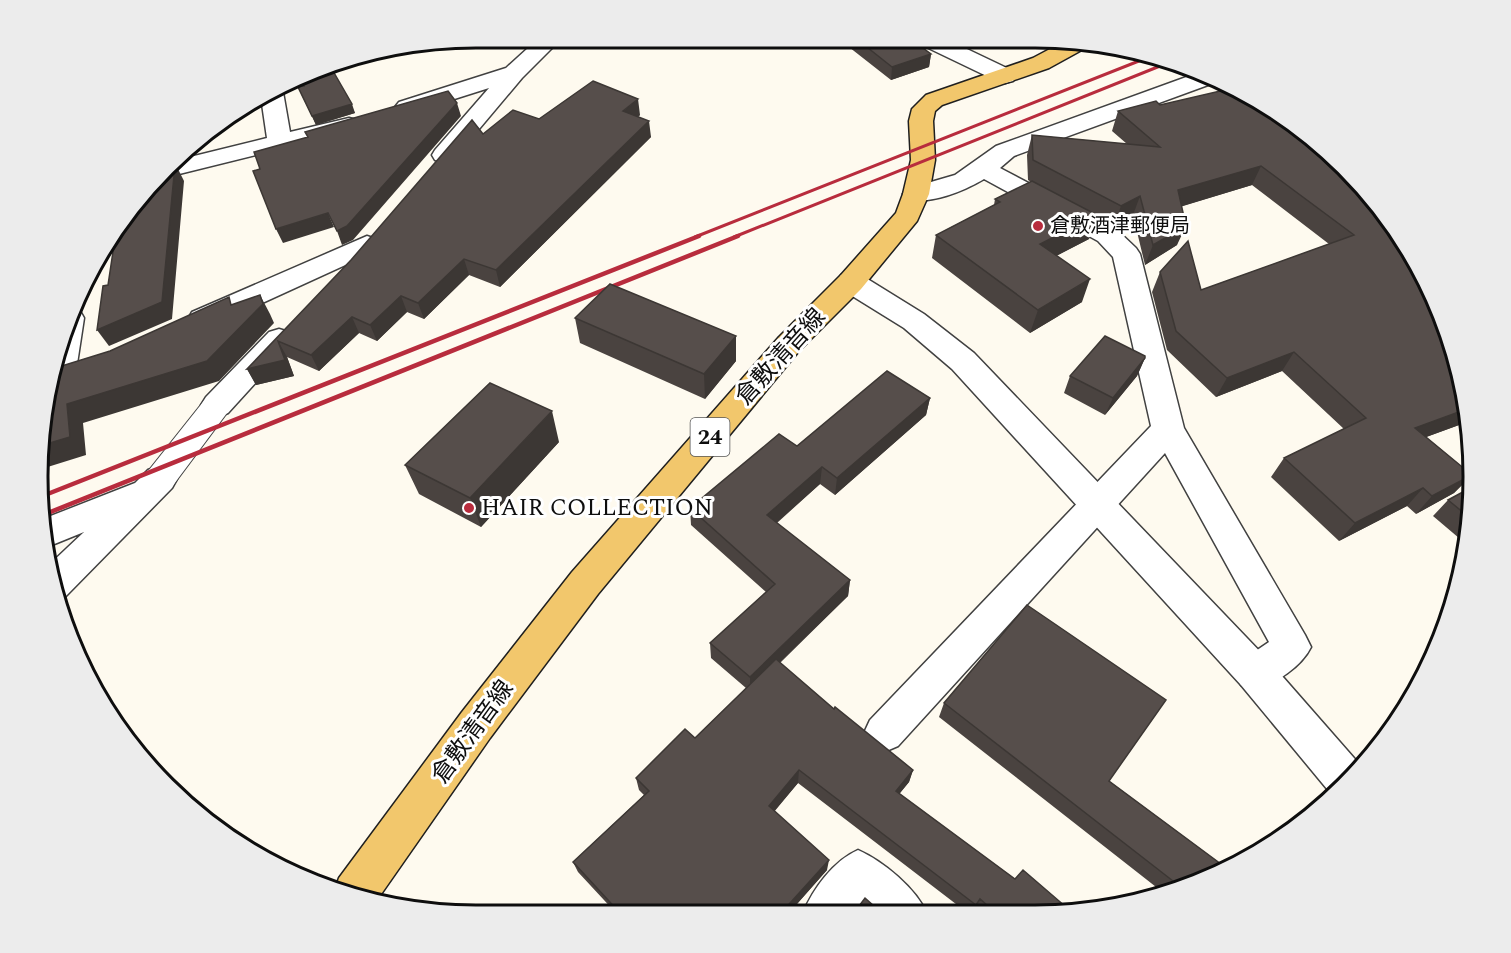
<svg xmlns="http://www.w3.org/2000/svg" width="1511" height="953" viewBox="0 0 1511 953" font-family="Spectral,'Noto Sans JP',serif">
<style>
.lines{fill:none;stroke-linecap:round;stroke-linejoin:round}
.pedestrian-casing{stroke:#414141;stroke-width:2}
.minor-casing{stroke:#414141;stroke-width:3}
.tertiary-casing{stroke:#414141;stroke-width:3}
.primary-casing{stroke:#1f1f1f;stroke-width:3}
.pedestrian{fill:#fff;fill-rule:evenodd}
.minor{fill:#fff;fill-rule:evenodd}
.tertiary{fill:#fff;fill-rule:evenodd}
.primary{fill:#f2c76c;fill-rule:evenodd}
.rail-far1{stroke:#b82c3d;stroke-width:3}
.rail{stroke:#b82c3d;stroke-width:4.5}
.wall{fill:#4a4340}
.shaded-wall{fill:#3c3734}
.building{fill:#564e4b;stroke:#3c3734;stroke-width:1.5}
.poi-dot{fill:#b82c3d;stroke:#fff;stroke-width:2}
.labels{text-anchor:middle;dominant-baseline:central;stroke-width:6;stroke-linejoin:round;paint-order:stroke}
.far-poi-label{font-size:20px;fill:#0e0e0e;stroke:#fff;text-anchor:start}
.shield{fill:#fff;stroke:#565656;stroke-width:1.5}
.shield-label{font-size:22px;font-weight:bold;fill:#0e0e0e}
.street-label{font-size:24px;fill:#0e0e0e;stroke:#fff}
.poi-label{font-size:24px;fill:#0e0e0e;stroke:#fff;text-anchor:start}
.rim{fill:none;stroke:#0e0e0e;stroke-width:3}
</style>
<rect width="100%" height="100%" fill="#fefaef"/>
<g class="lines">
<!-- pedestrian casing -->
<g class="pedestrian-casing">
<path id="pedestrian" d="M 217,394 L 227,397 L 232,405 L 227,413 L 171,488 L 160,491 L 149,488 L 144,479 L 149,470 L 207,397 Z"/>
</g>
<!-- minor casing -->
<g class="minor-casing">
<path id="minor" d="M 539,38 L 562,38 L 522,78 L 453,160 L 444,162 L 435,160 L 432,155 L 435,150 L 489,88 L 407,114 L 399,112 L 395,107 L 399,102 L 506,68 Z
M 919,40 L 948,40 L 1013,71 L 1016,76 L 1013,81 L 1005,83 L 997,81 L 922,45 Z
M 1203,71 L 1219,81 L 1014,156 L 1000,168 L 1116,229 L 1136,248 L 1140,254 L 1184,428 L 1305,635 L 1311,647 C 1301,667 1276,683 1255,690 L 1241,685 L 1236,673 L 1241,661 L 1269,642 L 1165,453 L 898,746 L 884,752 L 870,746 L 864,733 L 870,720 L 1151,426 L 1113,257 L 1098,241 L 984,179 C 964,191 930,205 907,199 L 903,194 L 907,189 L 955,175 L 996,146 Z
M 281,88 L 283,92 L 290,132 L 349,118 L 357,120 L 361,125 L 357,130 L 171,176 L 165,175 L 182,159 L 267,138 L 261,97 Z
M 367,236 L 376,239 L 380,245 L 376,251 L 212,326 L 202,329 L 192,326 L 188,319 L 192,312 Z
M 75,309 L 80,311 L 84,318 L 75,377 L 71,385 L 60,388 L 53,386 L 61,335 Z
M 279,329 L 289,332 L 294,339 L 289,346 L 228,413 L 217,417 L 206,413 L 201,405 L 206,397 L 269,332 Z
M 160,466 L 172,470 L 177,479 L 172,488 L 65,597 L 57,600 L 53,590 L 49,565 L 84,532 L 47,547 L 43,519 L 135,483 L 148,470 Z
M 858,850 C 883,861 917,889 927,914 L 872,914 L 861,904 L 853,914 L 803,913 C 813,889 833,861 858,850 Z"/>
</g>
<!-- tertiary casing -->
<g class="tertiary-casing">
<path id="tertiary" d="M 851,273 L 861,275 L 924,314 L 974,353 L 1269,661 L 1361,766 L 1332,795 L 1241,685 L 952,369 L 904,328 L 841,289 L 837,282 L 841,275 Z"/>
</g>
<!-- primary casing -->
<g class="primary-casing">
<path id="primary" d="M 1065,41 L 1092,41 L 1089,46 L 1049,68 L 942,105 L 935,111 L 933,121 L 935,160 L 929,194 L 917,221 L 861,289 L 799,351 L 598,594 L 490,738 L 377,900 L 335,889 L 339,878 L 462,712 L 572,572 L 779,337 L 841,275 L 896,213 L 903,194 L 911,160 L 909,121 L 912,109 L 926,95 L 1033,58 Z"/>
</g>
<!-- pedestrian -->
<use href="#pedestrian" class="pedestrian"/>
<!-- minor -->
<use href="#minor" class="minor"/>
<!-- tertiary -->
<use href="#tertiary" class="tertiary"/>
<!-- primary -->
<use href="#primary" class="primary"/>
<!-- rail-far1 -->
<path class="rail-far1" d="M 695,237 L 1149,57
M 734,237 L 1170,62"/>
<!-- rail -->
<path class="rail" d="M 40,497 L 699,236
M 43,515 L 738,236"/>
</g>
<!-- wall -->
<path class="wall" d="M 810,40 L 823,40 L 818,43 Z
M 840,40 L 912,40 L 931,54 L 929,67 L 891,80 Z
M 996,41 L 1023,41 L 1016,47 Z
M 329,64 L 355,113 L 316,125 L 298,87 L 303,86 L 299,79 Z
M 1160,105 L 1302,128 L 1470,421 L 1426,437 L 1472,475 L 1454,493 L 1416,514 L 1407,506 L 1339,541 L 1271,477 L 1284,458 L 1344,429 L 1282,371 L 1216,397 L 1167,350 L 1152,292 L 1160,272 L 1201,290 L 1329,244 L 1252,185 L 1182,206 L 1177,245 L 1145,265 L 1133,215 L 1114,225 L 1096,216 L 1089,239 L 1056,256 L 1082,302 L 1030,333 L 932,258 L 936,235 L 994,205 L 995,199 L 1031,182 L 1028,180 L 1027,155 L 1032,135 L 1127,144 L 1112,131 L 1118,111 Z
M 640,115 L 638,117 L 651,137 L 500,287 L 469,275 L 424,319 L 407,312 L 377,341 L 359,333 L 319,371 L 287,357 L 294,376 L 256,385 L 247,369 L 483,134 L 539,119 Z
M 575,318 L 736,336 L 736,361 L 705,399 L 580,343 Z
M 1145,358 L 1137,376 L 1105,415 L 1064,393 L 1070,376 Z
M 930,398 L 926,415 L 835,495 L 820,484 L 777,523 L 850,580 L 848,596 L 780,663 L 834,709 L 913,770 L 909,782 L 899,794 L 1064,915 L 980,914 L 974,909 L 970,914 L 969,914 L 798,783 L 774,811 L 827,870 L 789,913 L 616,913 L 578,872 L 573,862 L 644,795 L 639,790 L 636,778 L 695,738 L 746,688 L 711,658 L 710,643 L 766,592 L 691,525 L 690,508 L 797,446 Z
M 559,442 L 481,527 L 419,494 L 405,465 Z
M 1448,500 L 1473,506 L 1466,544 L 1433,516 Z
M 1423,680 L 1415,692 L 1412,689 Z
M 944,703 L 1109,781 L 1229,870 L 1165,894 L 939,717 Z"/>
<!-- shaded-wall -->
<path class="shaded-wall" d="M 1018,41 L 1023,41 L 1016,47 Z
M 421,47 L 399,56 L 398,51 Z
M 931,54 L 929,67 L 891,80 L 892,67 Z
M 638,99 L 640,115 L 625,127 L 623,111 Z
M 457,103 L 461,116 L 353,240 L 342,245 L 337,231 Z
M 352,104 L 355,113 L 316,125 L 312,116 Z
M 649,121 L 651,137 L 500,287 L 496,270 Z
M 1318,143 L 1331,156 L 1314,144 Z
M 176,165 L 184,181 L 172,319 L 109,346 L 97,330 Z
M 1261,166 L 1252,185 L 1170,210 L 1178,190 Z
M 1140,196 L 1133,215 L 1114,225 L 1121,206 Z
M 328,213 L 334,227 L 283,243 L 276,229 Z
M 1097,215 L 1089,239 L 1033,268 L 1040,244 Z
M 1186,226 L 1177,245 L 1145,265 L 1153,245 Z
M 464,259 L 469,275 L 424,319 L 418,303 Z
M 1090,279 L 1082,302 L 1030,333 L 1038,310 Z
M 260,295 L 270,314 L 274,323 L 219,381 L 83,423 L 86,455 L 38,470 L 43,445 L 67,404 Z
M 401,296 L 407,312 L 377,341 L 370,325 Z
M 352,317 L 359,333 L 319,371 L 311,355 Z
M 736,336 L 736,361 L 705,399 L 704,374 Z
M 278,341 L 287,357 L 294,376 L 256,385 L 247,369 Z
M 1294,352 L 1282,371 L 1216,397 L 1227,378 Z
M 1145,358 L 1137,376 L 1105,415 L 1113,398 Z
M 930,398 L 926,415 L 835,495 L 837,478 Z
M 1467,409 L 1470,421 L 1399,447 L 1415,428 Z
M 552,411 L 559,442 L 481,527 L 470,498 Z
M 822,467 L 820,484 L 767,531 L 767,515 Z
M 1472,475 L 1454,493 L 1416,514 L 1432,496 Z
M 1423,488 L 1407,506 L 1339,541 L 1355,523 Z
M 850,580 L 848,596 L 750,691 L 750,677 Z
M 799,770 L 798,783 L 769,818 L 769,806 Z
M 913,770 L 909,782 L 892,803 L 896,791 Z
M 829,860 L 827,870 L 789,913 L 781,913 Z"/>
<!-- building -->
<path class="building" d="M 858,40 L 912,40 L 931,54 L 892,67 Z
M 329,64 L 352,104 L 312,116 L 298,87 L 304,86 L 300,78 Z
M 593,81 L 638,99 L 623,111 L 649,121 L 496,270 L 464,259 L 418,303 L 401,296 L 370,325 L 352,317 L 311,355 L 278,341 L 285,360 L 247,369 L 351,260 L 472,120 L 483,134 L 513,110 L 539,119 Z
M 1233,88 L 1302,128 L 1318,143 L 1314,144 L 1333,158 L 1365,187 L 1415,257 L 1450,336 L 1467,409 L 1415,428 L 1472,475 L 1432,496 L 1423,488 L 1355,523 L 1284,458 L 1366,418 L 1294,352 L 1227,378 L 1176,331 L 1160,272 L 1188,241 L 1201,290 L 1354,235 L 1261,166 L 1178,190 L 1186,226 L 1153,245 L 1140,196 L 1121,206 L 1033,160 L 1032,135 L 1160,147 L 1118,111 L 1156,101 L 1160,105 Z
M 448,91 L 457,103 L 347,226 L 337,231 L 328,213 L 276,229 L 253,171 L 260,169 L 254,152 L 308,137 L 305,132 Z
M 175,165 L 162,302 L 97,330 L 103,286 L 108,285 L 114,245 L 116,245 L 118,228 L 128,209 Z
M 1032,181 L 1097,215 L 1040,244 L 1090,279 L 1038,310 L 936,235 L 1000,202 L 995,199 Z
M 610,284 L 736,336 L 704,374 L 575,318 Z
M 260,295 L 263,304 L 207,361 L 67,404 L 70,437 L 43,445 L 55,368 L 110,351 L 229,297 L 231,305 Z
M 1105,336 L 1145,356 L 1145,358 L 1113,398 L 1070,376 Z
M 887,371 L 930,398 L 837,478 L 822,467 L 767,515 L 850,580 L 750,677 L 710,643 L 775,584 L 690,508 L 779,434 L 797,446 Z
M 490,383 L 552,411 L 470,498 L 405,465 Z
M 1472,487 L 1473,506 L 1470,518 L 1448,500 Z
M 1027,605 L 1166,700 L 1109,781 L 1229,870 L 1182,888 L 944,703 Z
M 776,659 L 834,709 L 835,707 L 913,770 L 896,791 L 1015,879 L 1023,870 L 1073,913 L 1064,915 L 997,914 L 980,899 L 976,905 L 799,770 L 769,806 L 829,860 L 781,913 L 620,913 L 573,862 L 649,791 L 636,778 L 685,729 L 695,738 Z
M 865,898 L 874,906 L 881,906 L 889,914 L 853,914 Z"/>
<!-- markers -->
<g class="poi-dot">
<circle cx="1038" cy="226" r="6"/>
<circle cx="469" cy="508" r="6"/>
</g>
<g class="labels">
<!-- far-poi labels -->
<g class="far-poi-label">
<text x="1050" y="226">倉敷酒津郵便局</text>
</g>
<!-- shield labels -->
<rect class="shield" x="690.5" y="418" width="39" height="38" rx="4.5"/>
<g class="shield-label">
<text x="710" y="437">24</text>
</g>
<!-- street labels -->
<g class="street-label">
<text transform="translate(781 357) rotate(-48)">倉敷清音線</text>
<text transform="translate(473 732) rotate(-54)">倉敷清音線</text>
</g>
<!-- poi labels -->
<g class="poi-label">
<text x="481" y="508">HAIR COLLECTION</text>
</g>
</g>
<!-- crop -->
<path d="M0 0H1511V953H0ZM476 48H1035A428 428 0 0 1 1463 476V477A428 428 0 0 1 1035 905H476A428 428 0 0 1 48 477V476A428 428 0 0 1 476 48Z" fill="#ececec" fill-rule="evenodd"/>
<path class="rim" d="M476 48H1035A428 428 0 0 1 1463 476V477A428 428 0 0 1 1035 905H476A428 428 0 0 1 48 477V476A428 428 0 0 1 476 48Z"/>
</svg>
